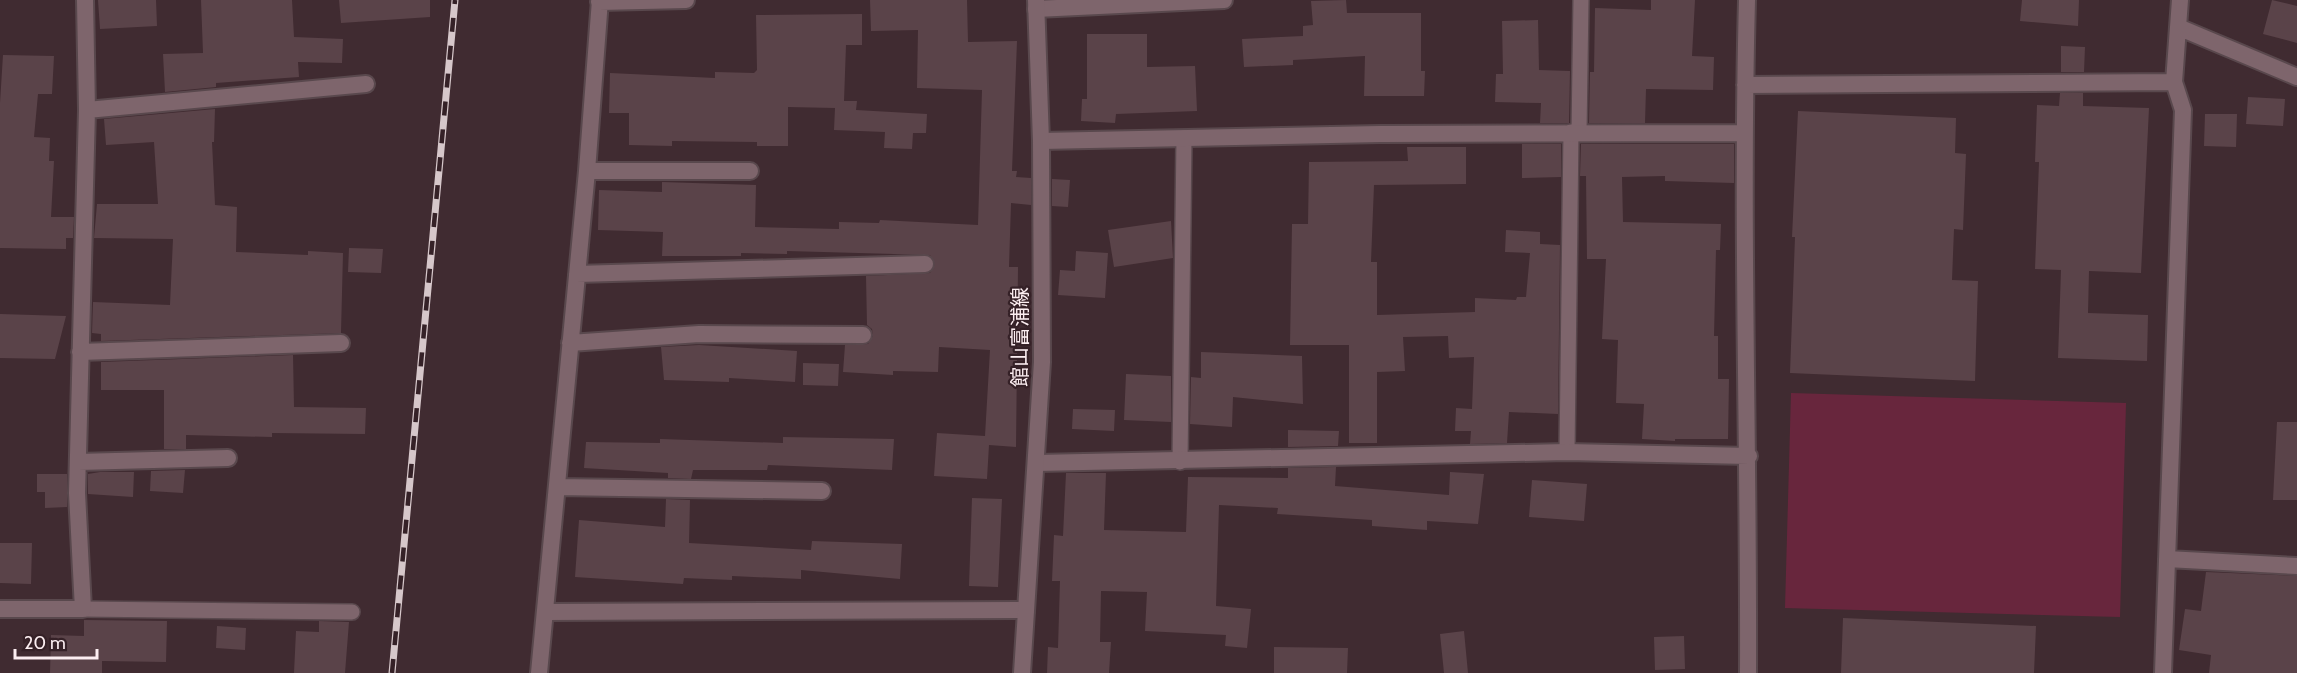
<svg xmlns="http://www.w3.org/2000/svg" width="2297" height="673" viewBox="0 0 2297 673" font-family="Cabin,'Noto Sans JP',sans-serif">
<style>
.green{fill:#68263d}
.building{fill:#5a4349}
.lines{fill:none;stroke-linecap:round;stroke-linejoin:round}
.service-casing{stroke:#59484d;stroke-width:18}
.minor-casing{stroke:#59484d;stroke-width:20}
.secondary-casing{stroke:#59484d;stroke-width:20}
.service{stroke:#7e656c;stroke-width:15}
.minor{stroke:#7e656c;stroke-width:16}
.secondary{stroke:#7e656c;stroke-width:16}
.rail-casing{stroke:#d6c7ca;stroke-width:7}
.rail{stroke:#352127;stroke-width:4.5;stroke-dasharray:14;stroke-linecap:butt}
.labels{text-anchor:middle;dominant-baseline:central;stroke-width:4.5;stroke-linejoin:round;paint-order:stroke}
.street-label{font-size:20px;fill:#fceef1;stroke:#352127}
</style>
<rect width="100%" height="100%" fill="#402b31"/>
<!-- green -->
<path class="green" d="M 1791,393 L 2126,403 L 2120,617 L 1785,608 Z"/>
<!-- building -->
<path class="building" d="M 98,0 L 156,0 L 157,26 L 100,29 Z
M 201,0 L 292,0 L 294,37 L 343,39 L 342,63 L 298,62 L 299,77 L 216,83 L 216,87 L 165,92 L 163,54 L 203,53 Z
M 339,0 L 430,0 L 430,17 L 341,23 Z
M 870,0 L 967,0 L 968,42 L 1017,41 L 1012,171 L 1017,171 L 1016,177 L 1031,178 L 1031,205 L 1011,203 L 1009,267 L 1018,267 L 1016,447 L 989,445 L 987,479 L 934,476 L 937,433 L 985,436 L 990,350 L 939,347 L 938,372 L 893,371 L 893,375 L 843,372 L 845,345 L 868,344 L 873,336 L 872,329 L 867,325 L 866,276 L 930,273 L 935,264 L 930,255 L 787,251 L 787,254 L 741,253 L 741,256 L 662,256 L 663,232 L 598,230 L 599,190 L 662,192 L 662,182 L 756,185 L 755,227 L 839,229 L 839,222 L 879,223 L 880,220 L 978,225 L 982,90 L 917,88 L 918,30 L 871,31 Z
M 1346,0 L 1347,13 L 1421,13 L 1421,71 L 1425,71 L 1424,96 L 1364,96 L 1365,56 L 1293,60 L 1293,65 L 1244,67 L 1242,39 L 1303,36 L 1303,26 L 1313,25 L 1311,1 Z
M 1651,0 L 1695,0 L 1692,56 L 1714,57 L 1713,90 L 1646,89 L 1645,123 L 1589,123 L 1590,72 L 1594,72 L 1595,8 L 1651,10 Z
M 2022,0 L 2079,0 L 2078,26 L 2020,21 Z
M 2272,0 L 2297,6 L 2297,43 L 2263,34 Z
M 862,14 L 862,45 L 846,45 L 844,101 L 857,101 L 856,110 L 927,114 L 926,133 L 913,133 L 912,149 L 884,148 L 885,132 L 834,130 L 835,108 L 788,107 L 788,146 L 757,146 L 757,142 L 672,141 L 672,146 L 629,145 L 629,113 L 609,113 L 610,73 L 715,78 L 715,72 L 754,73 L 757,70 L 756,15 Z
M 1538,20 L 1539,70 L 1570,71 L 1569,123 L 1540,123 L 1541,103 L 1495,102 L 1496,74 L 1503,74 L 1502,21 Z
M 1087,34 L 1147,34 L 1147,67 L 1195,66 L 1197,111 L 1116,114 L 1115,123 L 1081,121 L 1082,99 L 1087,99 Z
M 2061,46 L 2085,47 L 2084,72 L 2061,72 Z
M 3,55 L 54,56 L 52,94 L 38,94 L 34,137 L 50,138 L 49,161 L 54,161 L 51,217 L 74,217 L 73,238 L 66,238 L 66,249 L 0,248 L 0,103 Z
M 2060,93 L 2083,93 L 2083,106 L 2149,108 L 2141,273 L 2089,271 L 2088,313 L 2148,315 L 2147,361 L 2058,358 L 2061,270 L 2035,269 L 2039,162 L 2035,162 L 2037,105 L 2059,106 Z
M 2248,97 L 2285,99 L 2283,126 L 2246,124 Z
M 215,109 L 214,142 L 212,142 L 215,205 L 237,207 L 236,252 L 308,255 L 308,251 L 343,253 L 341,333 L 101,341 L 101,334 L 92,333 L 93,302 L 170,305 L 173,239 L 94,238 L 97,204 L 158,204 L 154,142 L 106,145 L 104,119 Z
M 1798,111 L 1956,118 L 1955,153 L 1966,154 L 1963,230 L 1954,229 L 1952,280 L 1978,281 L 1975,381 L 1790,373 L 1795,237 L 1792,237 Z
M 2205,114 L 2237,114 L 2236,147 L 2204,146 Z
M 1522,144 L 1561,144 L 1561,177 L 1522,178 Z
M 1581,144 L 1734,144 L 1734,183 L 1665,181 L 1665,176 L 1622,177 L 1623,222 L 1721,224 L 1720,250 L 1716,250 L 1714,336 L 1718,336 L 1718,379 L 1729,379 L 1728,439 L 1675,439 L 1675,441 L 1642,439 L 1644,404 L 1616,403 L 1618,340 L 1602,339 L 1606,259 L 1587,259 L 1586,176 L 1580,176 Z
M 1407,147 L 1466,147 L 1466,184 L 1374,185 L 1371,262 L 1377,262 L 1377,315 L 1475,312 L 1475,298 L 1516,300 L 1517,297 L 1526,297 L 1530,253 L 1505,252 L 1506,230 L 1540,232 L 1540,244 L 1560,245 L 1558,414 L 1509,412 L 1507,443 L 1470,444 L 1471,431 L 1455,431 L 1456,408 L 1472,409 L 1474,357 L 1449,358 L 1448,336 L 1403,337 L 1405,371 L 1377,372 L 1377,443 L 1349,443 L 1349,345 L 1290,345 L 1292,224 L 1308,224 L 1309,162 L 1408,161 Z
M 1052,179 L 1070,180 L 1068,207 L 1052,206 Z
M 1171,221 L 1173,258 L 1114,267 L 1108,230 Z
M 349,248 L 383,249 L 381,273 L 348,272 Z
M 1076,251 L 1108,253 L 1105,298 L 1058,295 L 1060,270 L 1075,271 Z
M 0,314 L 66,316 L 55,359 L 0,358 Z
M 699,345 L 797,351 L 795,382 L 729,378 L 729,382 L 664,380 L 661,347 Z
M 1201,352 L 1302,356 L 1303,404 L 1233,397 L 1232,427 L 1190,424 L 1191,377 L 1201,378 Z
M 293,355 L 294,407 L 366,408 L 365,434 L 272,433 L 272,437 L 186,435 L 186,449 L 164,449 L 164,390 L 101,390 L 101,362 Z
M 803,363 L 839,364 L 838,386 L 803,385 Z
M 1126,374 L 1171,376 L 1171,422 L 1124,420 Z
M 1073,409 L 1115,410 L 1114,431 L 1072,429 Z
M 2277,422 L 2297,422 L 2297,500 L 2273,500 Z
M 1288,430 L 1339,431 L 1338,446 L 1288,447 Z
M 783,437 L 894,439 L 892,470 L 768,465 L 767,470 L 693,470 L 691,479 L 668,478 L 668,473 L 584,468 L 586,442 L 660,443 L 660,439 L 783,443 Z
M 1336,467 L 1335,486 L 1449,495 L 1450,472 L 1484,474 L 1478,524 L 1427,521 L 1427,530 L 1372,526 L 1372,520 L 1277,514 L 1278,508 L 1219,505 L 1216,606 L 1251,609 L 1247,648 L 1225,646 L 1226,635 L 1145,631 L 1147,592 L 1101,591 L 1100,642 L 1111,642 L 1109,673 L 1047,673 L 1048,647 L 1058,648 L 1060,581 L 1052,581 L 1054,535 L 1063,536 L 1066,473 L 1106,473 L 1104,530 L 1186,532 L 1188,477 L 1288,478 L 1288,468 Z
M 185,470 L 183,493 L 150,491 L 151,471 Z
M 100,472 L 134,472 L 133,497 L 88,494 L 88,474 Z
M 37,474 L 67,474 L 67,507 L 45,508 L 45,492 L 37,492 Z
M 1532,480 L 1587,484 L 1584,521 L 1529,517 Z
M 972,498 L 1002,499 L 998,587 L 969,586 Z
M 666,499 L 690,500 L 689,543 L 811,550 L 812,541 L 902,544 L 900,579 L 801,570 L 801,579 L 732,576 L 732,580 L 684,578 L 683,584 L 575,577 L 579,520 L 665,527 Z
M 0,543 L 32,543 L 31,584 L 0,583 Z
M 2206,572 L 2297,576 L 2297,673 L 2209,673 L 2211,655 L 2179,650 L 2185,609 L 2201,611 Z
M 1843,618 L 2036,626 L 2034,673 L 1841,673 Z
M 84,620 L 167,621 L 166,662 L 102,661 L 102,673 L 50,673 L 51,635 L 84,636 Z
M 319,621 L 349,622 L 345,673 L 294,673 L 296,631 L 319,632 Z
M 217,626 L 246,628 L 245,650 L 216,648 Z
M 1464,631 L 1468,673 L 1444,673 L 1440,634 Z
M 1684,636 L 1685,669 L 1655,670 L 1654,637 Z
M 1274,647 L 1348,648 L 1347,673 L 1274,673 Z"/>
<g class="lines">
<!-- service casing -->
<g class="service-casing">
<path id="service" d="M 1579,132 L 1581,0
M 1567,452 L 1571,132
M 1180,462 L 1184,138
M 83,609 L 352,612"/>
</g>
<!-- minor casing -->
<g class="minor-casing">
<path id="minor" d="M 1747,0 C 1741,224 1749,449 1748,673
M 599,2 L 686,0
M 1036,9 L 1224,0
M 2178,27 L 2297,77
M 1745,85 L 2174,82
M 87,110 L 366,84
M 1041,141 L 1380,134 L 1744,133
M 587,171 L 750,171
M 577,274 L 925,264
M 570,343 L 699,334 L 863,335
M 80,352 L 341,343
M 78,462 L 228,458
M 1037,463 L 1567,452 L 1749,456
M 557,487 L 822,491
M 2167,559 L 2297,566
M 0,609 L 83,609 L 77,493 L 87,110 L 85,0
M 545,612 L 1026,610
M 539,673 L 587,171 L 600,0
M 2163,673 L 2183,110 L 2174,82 L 2180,0"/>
</g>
<!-- secondary casing -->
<g class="secondary-casing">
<path id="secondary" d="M 1022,673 L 1042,362 L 1041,141 L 1036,0"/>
</g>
<!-- service -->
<use href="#service" class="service"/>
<!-- minor -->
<use href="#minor" class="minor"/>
<!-- secondary -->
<use href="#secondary" class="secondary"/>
<!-- rail casing -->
<g class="rail-casing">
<path id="rail" d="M 392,673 L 455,0"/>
</g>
<!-- rail -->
<use href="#rail" class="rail"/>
</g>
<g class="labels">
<!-- street labels -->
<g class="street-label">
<text transform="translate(1020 337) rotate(-90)">館山富浦線</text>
</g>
</g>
<!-- scale -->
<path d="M15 649v9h82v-9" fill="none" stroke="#fceef1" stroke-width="3"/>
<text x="24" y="649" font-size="18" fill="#fceef1" stroke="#352127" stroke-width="4.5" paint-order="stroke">20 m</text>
</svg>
